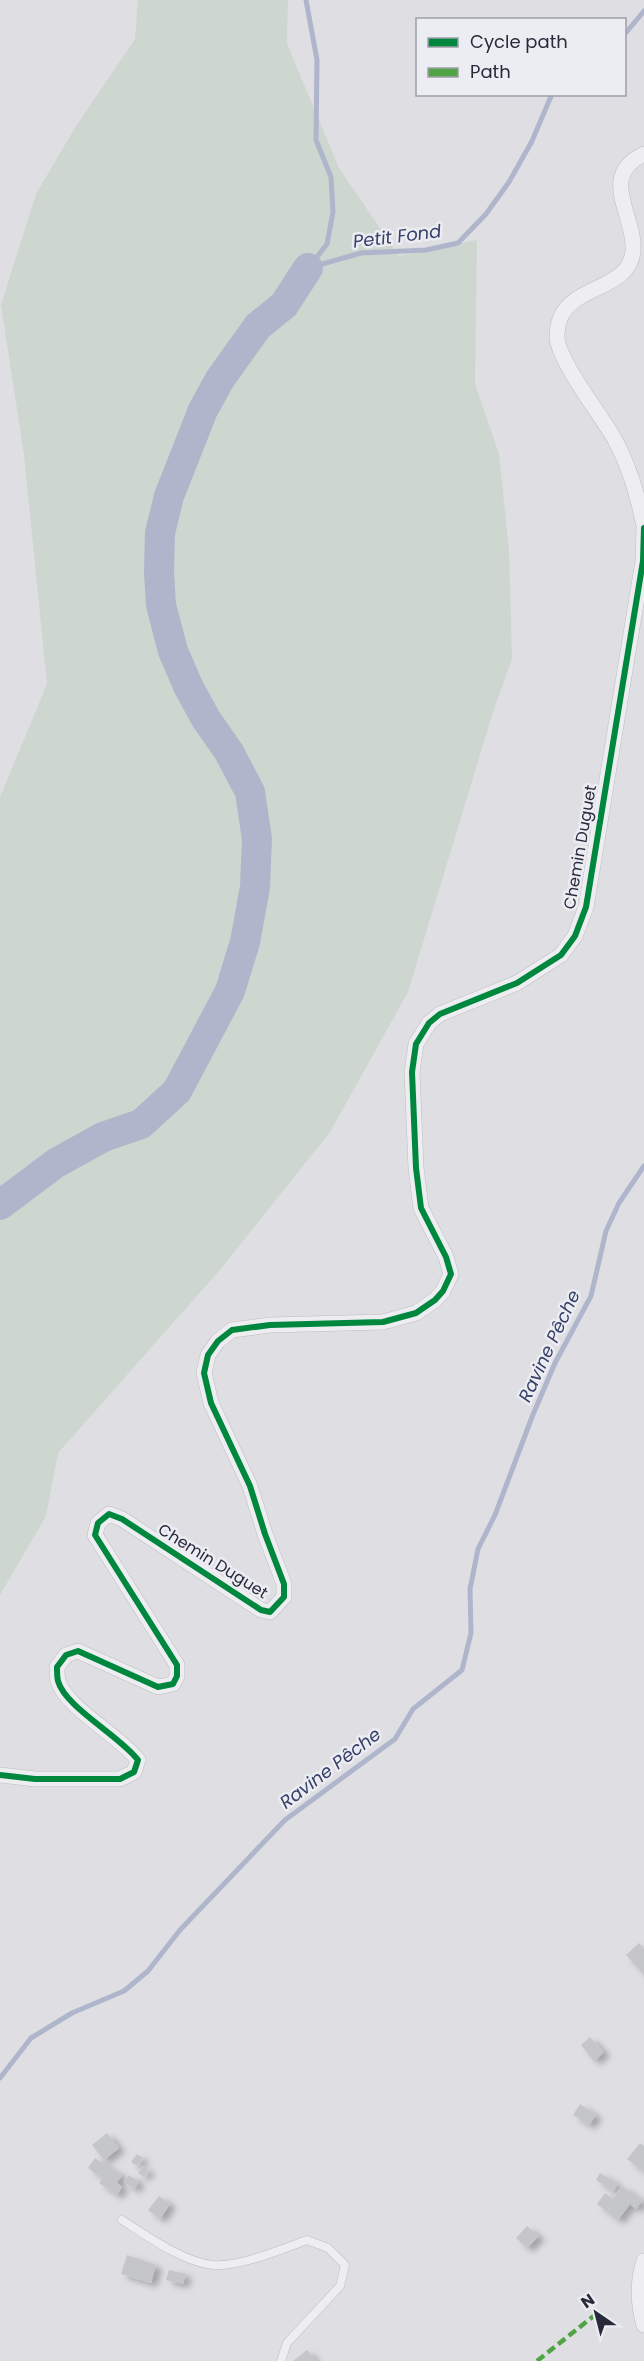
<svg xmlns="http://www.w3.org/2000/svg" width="644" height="2361" viewBox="0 0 644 2361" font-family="Poppins,sans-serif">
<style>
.green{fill:#cdd6cf}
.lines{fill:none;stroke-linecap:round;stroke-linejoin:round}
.stream{stroke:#afb6cc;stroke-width:5}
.river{stroke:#afb6cc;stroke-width:30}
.building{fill:#c5c6ca;filter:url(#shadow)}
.lane-casing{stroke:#bdbdc1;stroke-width:9}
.street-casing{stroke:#bdbdc1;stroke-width:16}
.lane{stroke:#eeeef0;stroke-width:8}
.street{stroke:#eeeef0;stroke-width:15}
.quiet{stroke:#51a445;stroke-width:4.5;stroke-dasharray:9 4.5;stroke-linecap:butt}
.cycleway-casing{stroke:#ecedf3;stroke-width:10}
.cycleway{stroke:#00873e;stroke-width:6}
.labels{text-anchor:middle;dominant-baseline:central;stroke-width:5;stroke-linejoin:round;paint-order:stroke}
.street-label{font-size:16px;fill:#282a3a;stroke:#ecedf3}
.water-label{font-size:18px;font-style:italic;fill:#374169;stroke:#ecedf3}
</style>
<defs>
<filter id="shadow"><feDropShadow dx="6" dy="4" stdDeviation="3" flood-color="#0004"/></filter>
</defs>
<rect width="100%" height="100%" fill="#dfdfe3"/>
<!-- green -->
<path class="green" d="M 138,0 L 288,0 L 287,44 L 339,168 L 399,256 L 477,240 L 475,384 L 499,454 L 509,550 L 512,659 L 493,712 L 408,992 L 330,1132 L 219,1271 L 58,1453 L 46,1516 L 0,1595 L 0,797 L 47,684 L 24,455 L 1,305 L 36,194 L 76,126 L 135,39 Z"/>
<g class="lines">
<!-- stream -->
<path class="stream" d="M 306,0 L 317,60 L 316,140 L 331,177 L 333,212 L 327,244 L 309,267
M 624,35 L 644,11
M 308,268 L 361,253 L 426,250 L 458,243 L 486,214 L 509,182 L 532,141 L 552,94
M 0,2078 L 31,2038 L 72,2013 L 124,1991 L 148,1971 L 180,1930 L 285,1820 L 395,1739 L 413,1709 L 462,1670 L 471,1633 L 470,1589 L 478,1549 L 495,1515 L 532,1417 L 555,1363 L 591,1296 L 606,1231 L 619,1203 L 644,1166"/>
<!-- river -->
<path class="river" d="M 0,1205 L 56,1163 L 103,1137 L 141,1124 L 177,1091 L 230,991 L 245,942 L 255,887 L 257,839 L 250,792 L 229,752 L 206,719 L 188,686 L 173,651 L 161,605 L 159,572 L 160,533 L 169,496 L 203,410 L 220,379 L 258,326 L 284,305 L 308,268"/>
</g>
<!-- building -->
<path class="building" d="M 639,1943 L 644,1949 L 644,1975 L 626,1955 Z
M 590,2037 L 604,2052 L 594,2061 L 581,2045 Z
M 580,2104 L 596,2115 L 589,2125 L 573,2115 Z
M 107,2133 L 119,2148 L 104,2160 L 92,2145 Z
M 640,2143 L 644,2146 L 644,2172 L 627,2159 Z
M 137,2154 L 143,2158 L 137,2166 L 131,2162 Z
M 95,2158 L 122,2175 L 117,2183 L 122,2187 L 117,2195 L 99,2183 L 102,2178 L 88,2168 Z
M 143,2166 L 149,2170 L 144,2177 L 138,2173 Z
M 600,2173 L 618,2184 L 613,2191 L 596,2180 Z
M 129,2175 L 139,2182 L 134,2189 L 124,2182 Z
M 622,2186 L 642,2201 L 636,2209 L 630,2204 L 618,2220 L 597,2204 L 605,2193 L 613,2199 Z
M 159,2196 L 170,2204 L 160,2219 L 148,2210 Z
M 527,2226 L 539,2236 L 527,2248 L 516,2238 Z
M 127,2255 L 156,2265 L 151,2283 L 121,2274 Z
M 169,2270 L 186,2274 L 183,2284 L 166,2280 Z
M 307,2350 L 316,2361 L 293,2361 Z"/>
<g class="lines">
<!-- lane casing -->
<g class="lane-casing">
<path id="lane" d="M 122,2220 C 147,2236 183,2262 213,2265 C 240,2267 282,2249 307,2240 L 328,2248 L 345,2265 L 340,2286 L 287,2343 L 281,2361"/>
</g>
<!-- street casing -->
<g class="street-casing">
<path id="street" d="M 644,154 C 597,176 636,216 633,251 C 630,290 572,285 560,319 C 558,324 557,333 557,337 C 558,361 602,416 615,440 C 630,467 638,497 644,526
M 0,1775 L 35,1779 L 120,1779 L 134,1772 L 138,1760 C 120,1736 65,1707 58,1681 C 57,1677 57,1671 57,1667 L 66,1655 L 78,1651 L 158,1687 L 173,1684 L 177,1676 L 177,1665 L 95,1535 L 98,1523 L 109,1514 L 122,1519 L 261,1610 L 270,1612 L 284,1597 L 284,1584 L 265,1534 L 250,1486 L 211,1403 L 204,1373 L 208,1355 L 218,1341 L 232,1330 L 270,1325 L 383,1322 L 416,1313 L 435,1300 L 443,1291 L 451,1274 L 446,1257 L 421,1208 L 416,1168 L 412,1072 L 416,1044 L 429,1023 L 440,1014 L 517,983 L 561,955 L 575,936 L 586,907 L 643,561 L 644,528
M 644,2261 C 637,2283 638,2304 644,2325"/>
</g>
<!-- lane -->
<use href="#lane" class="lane"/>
<!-- street -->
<use href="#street" class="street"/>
<!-- quiet -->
<path class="quiet" d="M 537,2361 L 600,2311"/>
<!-- cycleway casing -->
<g class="cycleway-casing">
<path id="cycleway" d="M 0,1775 L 35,1779 L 120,1779 L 134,1772 L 138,1760 C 120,1736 65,1707 58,1681 C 57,1677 57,1671 57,1667 L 66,1655 L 78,1651 L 158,1687 L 173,1684 L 177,1676 L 177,1665 L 95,1535 L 98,1523 L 109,1514 L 122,1519 L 261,1610 L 270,1612 L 284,1597 L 284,1584 L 265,1534 L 250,1486 L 211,1403 L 204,1373 L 208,1355 L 218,1341 L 232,1330 L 270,1325 L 383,1322 L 416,1313 L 435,1300 L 443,1291 L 451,1274 L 446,1257 L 421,1208 L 416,1168 L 412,1072 L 416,1044 L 429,1023 L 440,1014 L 517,983 L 561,955 L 575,936 L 586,907 L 643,561 L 644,528"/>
</g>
<!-- cycleway -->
<use href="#cycleway" class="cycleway"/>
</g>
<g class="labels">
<!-- street labels -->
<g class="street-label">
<text transform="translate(580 847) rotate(-80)">Chemin Duguet</text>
<text transform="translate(213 1561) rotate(32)">Chemin Duguet</text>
</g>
<!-- water labels -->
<g class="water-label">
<text transform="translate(397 236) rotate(-7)">Petit Fond</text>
<text transform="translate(549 1346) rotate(-65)">Ravine Pêche</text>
<text transform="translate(330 1768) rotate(-37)">Ravine Pêche</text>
</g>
</g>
<!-- legend -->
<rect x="416" y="18" width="210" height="78" fill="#ecedf3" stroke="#9e9fa9" stroke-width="1.5"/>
<rect x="428" y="38" width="30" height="9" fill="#00873e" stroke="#9e9fa9" stroke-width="1.5"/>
<text x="470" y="48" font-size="18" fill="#282a3a">Cycle path</text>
<rect x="428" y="68" width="30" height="9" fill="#51a445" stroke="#9e9fa9" stroke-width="1.5"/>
<text x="470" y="78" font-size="18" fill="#282a3a">Path</text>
<!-- north arrow -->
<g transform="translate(596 2313) rotate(325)" stroke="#ecedf3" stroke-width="4.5" paint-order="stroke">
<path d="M0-4.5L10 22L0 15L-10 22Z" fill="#282a3a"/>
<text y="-9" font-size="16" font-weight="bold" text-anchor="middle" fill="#282a3a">N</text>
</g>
</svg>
